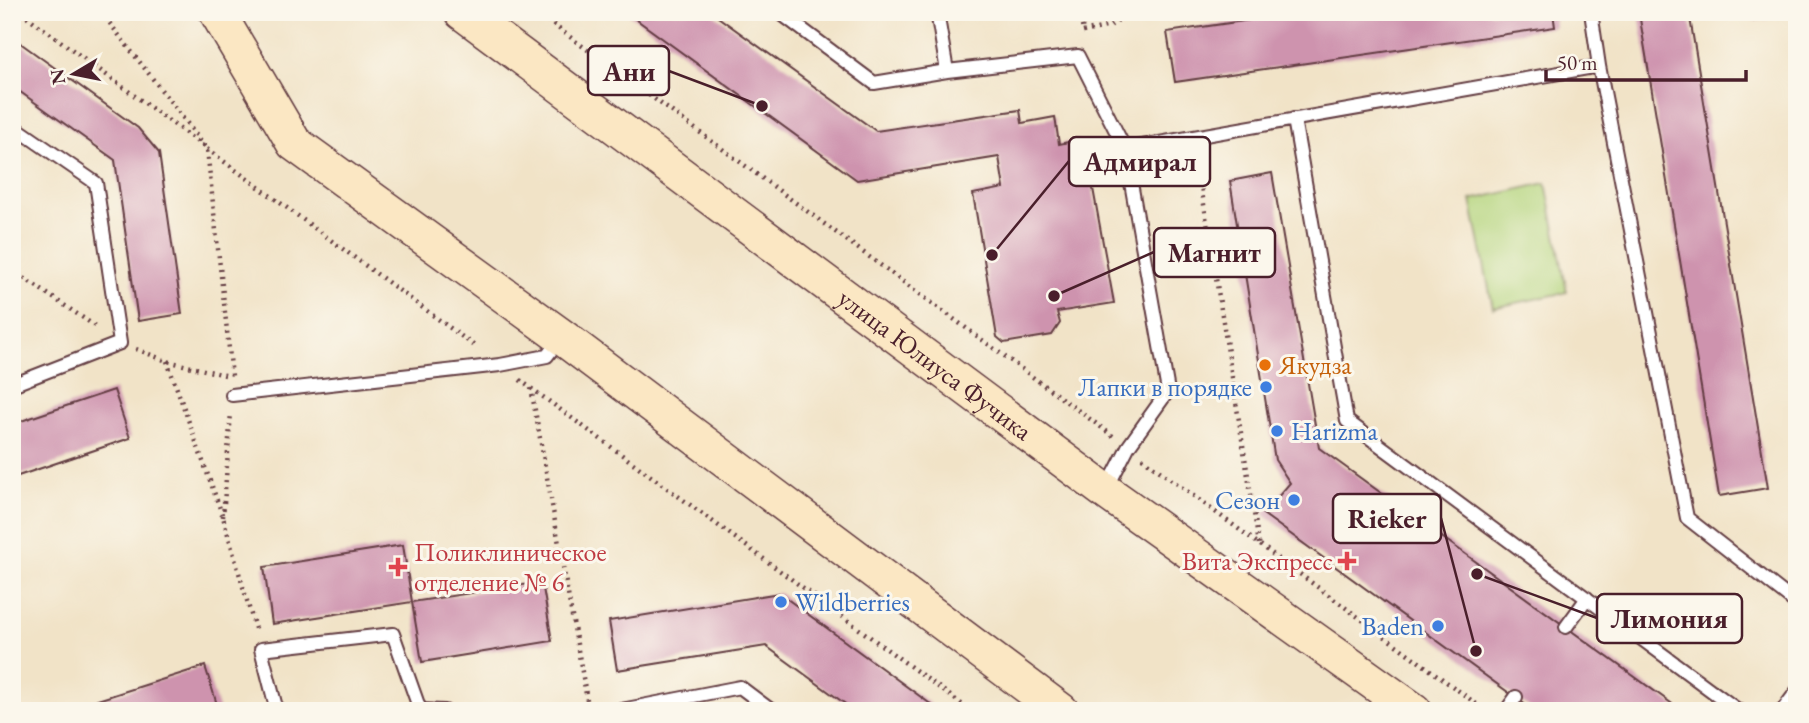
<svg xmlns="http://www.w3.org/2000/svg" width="1809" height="723" viewBox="0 0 1809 723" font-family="'EB Garamond',serif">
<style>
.green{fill:#b3d47c;stroke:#7e7a54;stroke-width:2}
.building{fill:#ce93ae}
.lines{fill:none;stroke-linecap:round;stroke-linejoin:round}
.service-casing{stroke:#633c42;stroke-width:16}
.secondary-casing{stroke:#633c42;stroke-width:38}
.path{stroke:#633c42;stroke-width:4.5;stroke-dasharray:2 5;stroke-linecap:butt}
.service{stroke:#fff;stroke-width:12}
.secondary{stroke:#fbe7c3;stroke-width:35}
.food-dot{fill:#e8710a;stroke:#fbf7ec;stroke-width:2.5}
.shop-dot{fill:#3f7fe0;stroke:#fbf7ec;stroke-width:2.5}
.health-dot{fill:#e0444e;stroke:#fbf7ec;stroke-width:2.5}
.labels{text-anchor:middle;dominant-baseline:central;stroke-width:6;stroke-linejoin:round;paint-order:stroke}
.street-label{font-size:26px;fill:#4a1f2b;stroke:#fbf7ec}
.food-label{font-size:26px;fill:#c56008;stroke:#fbf7ec;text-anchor:start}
.shop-label{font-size:26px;fill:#366cbe;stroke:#fbf7ec;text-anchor:end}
.health-label{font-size:26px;fill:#be3a42;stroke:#fbf7ec;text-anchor:start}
.leader{fill:none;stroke:#4a1f2b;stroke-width:2.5}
.callout-dot{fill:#4a1f2b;stroke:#fbf7ec;stroke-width:2.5}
.callout{fill:#fbf7ec;stroke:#4a1f2b;stroke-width:2.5}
.callout-label{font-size:28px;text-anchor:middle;font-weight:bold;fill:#4a1f2b}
</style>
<rect width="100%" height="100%" fill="#fbf7ec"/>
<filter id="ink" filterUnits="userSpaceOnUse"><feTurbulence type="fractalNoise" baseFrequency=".0143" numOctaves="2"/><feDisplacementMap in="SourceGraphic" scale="14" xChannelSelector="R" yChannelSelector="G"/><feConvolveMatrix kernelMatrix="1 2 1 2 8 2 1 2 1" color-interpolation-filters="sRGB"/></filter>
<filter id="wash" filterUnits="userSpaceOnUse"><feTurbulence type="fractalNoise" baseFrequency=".00686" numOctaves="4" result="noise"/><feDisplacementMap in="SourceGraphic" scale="28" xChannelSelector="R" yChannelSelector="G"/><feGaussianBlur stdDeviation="1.57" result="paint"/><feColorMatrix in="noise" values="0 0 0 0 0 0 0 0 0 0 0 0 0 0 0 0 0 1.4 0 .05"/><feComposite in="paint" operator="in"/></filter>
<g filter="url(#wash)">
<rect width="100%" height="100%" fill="#f1e3c7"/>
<!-- green -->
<path class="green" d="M 1546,183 L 1567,292 L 1493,308 L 1471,200 Z"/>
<g id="blocks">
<!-- building -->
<path class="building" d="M 626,12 L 711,12 L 876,131 L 1020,110 L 1022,123 L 1055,117 L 1059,144 L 1078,140 L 1087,184 L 1092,183 L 1114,303 L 1057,312 L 1060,323 L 1052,335 L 1004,343 L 997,337 L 973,194 L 1004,188 L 999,157 L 857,180 Z
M 1305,12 L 1553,12 L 1555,27 L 1175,82 L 1167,32 Z
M 1689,12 L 1768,488 L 1719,496 L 1639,13 Z
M 1753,12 L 1767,12 L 1768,19 L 1754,21 Z
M 12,37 L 138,128 L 159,153 L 182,314 L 138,321 L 115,160 L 12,86 Z
M 1272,173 L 1319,448 L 1682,711 L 1534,711 L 1263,514 L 1290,483 L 1275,460 L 1230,181 Z
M 114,390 L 130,438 L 12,478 L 12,424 Z
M 403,545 L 412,602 L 272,624 L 264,567 Z
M 542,582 L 552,641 L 422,662 L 412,602 Z
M 779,593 L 940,711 L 855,711 L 766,646 L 617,670 L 609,621 Z
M 205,666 L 219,711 L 66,711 L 66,710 Z"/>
</g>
</g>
<g filter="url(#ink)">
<use href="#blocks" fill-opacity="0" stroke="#633c42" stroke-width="2"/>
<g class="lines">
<!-- service casing -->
<g class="service-casing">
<path id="service" d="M 779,12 L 874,83 L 947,71 L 1078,56 L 1125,149 L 1599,66 L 1591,12
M 937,12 L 947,71
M 1599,66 L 1687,518 L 1797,604
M 1294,119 L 1347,421 L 1739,711
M 12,125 L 96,183 L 120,343 L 12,385
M 232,395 L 500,365 L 547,356 L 561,337
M 1107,488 L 1128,447 L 1168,391 L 1125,149
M 1566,627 L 1587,598
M 277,711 L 261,649 L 393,634 L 420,710 L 445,711
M 616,711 L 740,687 L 772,711
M 1506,711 L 1516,697
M 1782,711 L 1797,691"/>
</g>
<!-- secondary casing -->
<g class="secondary-casing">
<g id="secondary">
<path d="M 217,12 L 294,143 L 562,337 L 1061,711"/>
<path id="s1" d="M 462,12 L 1105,491 L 1414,711"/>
</g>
</g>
<!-- path -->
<path class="path" d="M 21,12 L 476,347
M 101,12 L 207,149 L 232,376
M 536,12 L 1113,436
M 1080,12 L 1083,32
M 1083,32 L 1110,26 L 1130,12
M 1196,155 L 1259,544
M 12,270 L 98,328
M 136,349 L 167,361 L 229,376
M 167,361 L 223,517 L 256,632
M 520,380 L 971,711
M 531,388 L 589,711
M 1142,458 L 1486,711
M 223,517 L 231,413"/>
<!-- service -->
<use href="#service" class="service"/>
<!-- secondary -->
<use href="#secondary" class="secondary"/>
</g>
</g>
<!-- markers -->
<circle class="food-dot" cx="1265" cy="365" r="7"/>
<g class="shop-dot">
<circle cx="1266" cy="387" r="7"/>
<circle cx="1277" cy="431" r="7"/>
<circle cx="1294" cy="500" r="7"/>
<circle cx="781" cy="602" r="7"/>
<circle cx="1438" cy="626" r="7"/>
</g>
<g class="health-dot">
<path d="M1343.5 550.5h7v7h7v7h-7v7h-7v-7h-7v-7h7z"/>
<path d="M394.5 556.5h7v7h7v7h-7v7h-7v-7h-7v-7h7z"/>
</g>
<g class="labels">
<!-- street labels -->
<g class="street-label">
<text stroke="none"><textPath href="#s1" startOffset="590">улица Юлиуса Фучика</textPath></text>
</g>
<!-- food labels -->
<g class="food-label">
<text x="1279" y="365">Якудза</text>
</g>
<!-- shop labels -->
<g class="shop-label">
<text x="1252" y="387">Лапки в порядке</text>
<text x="1291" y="431" text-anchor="start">Harizma</text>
<text x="1280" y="500">Сезон</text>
<text x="795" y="602" text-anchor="start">Wildberries</text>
<text x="1424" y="626">Baden</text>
</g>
<!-- health labels -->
<g class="health-label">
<text x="414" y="552">Поликлиническое<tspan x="414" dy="30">отделение № 6</tspan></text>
<text x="1333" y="561" text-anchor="end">Вита Экспресс</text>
</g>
</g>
<!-- callouts -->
<path class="leader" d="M762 106L669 71M992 255L1069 161M1054 296L1154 252M1476 651L1441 518M1477 574L1597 618"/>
<g class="callout-dot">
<circle cx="762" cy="106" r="7"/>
<circle cx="992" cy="255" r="7"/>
<circle cx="1054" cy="296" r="7"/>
<circle cx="1476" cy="651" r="7"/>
<circle cx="1477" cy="574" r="7"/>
</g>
<g class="callout">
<rect x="588" y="46" width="81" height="49" rx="7"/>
<rect x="1069" y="137" width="141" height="49" rx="7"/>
<rect x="1154" y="228" width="121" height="49" rx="7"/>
<rect x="1333" y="494" width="108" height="49" rx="7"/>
<rect x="1597" y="594" width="145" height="49" rx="7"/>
</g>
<g class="callout-label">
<text x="629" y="81">Ани</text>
<text x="1140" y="171">Адмирал</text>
<text x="1214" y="262">Магнит</text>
<text x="1387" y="528">Rieker</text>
<text x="1669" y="628">Лимония</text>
</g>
<!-- margin -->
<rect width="1809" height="723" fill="none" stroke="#fbf7ec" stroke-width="42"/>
<!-- north arrow -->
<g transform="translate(74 74) rotate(260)" stroke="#fbf7ec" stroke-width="5" paint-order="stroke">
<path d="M0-5L12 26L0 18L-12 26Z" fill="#4a1f2b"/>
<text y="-10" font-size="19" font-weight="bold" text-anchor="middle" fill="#4a1f2b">N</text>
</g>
<!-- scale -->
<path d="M1546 70v10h200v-10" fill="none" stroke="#4a1f2b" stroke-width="3.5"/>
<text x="1557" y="70" font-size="21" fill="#4a1f2b" stroke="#fbf7ec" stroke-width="5" paint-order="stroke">50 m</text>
</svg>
